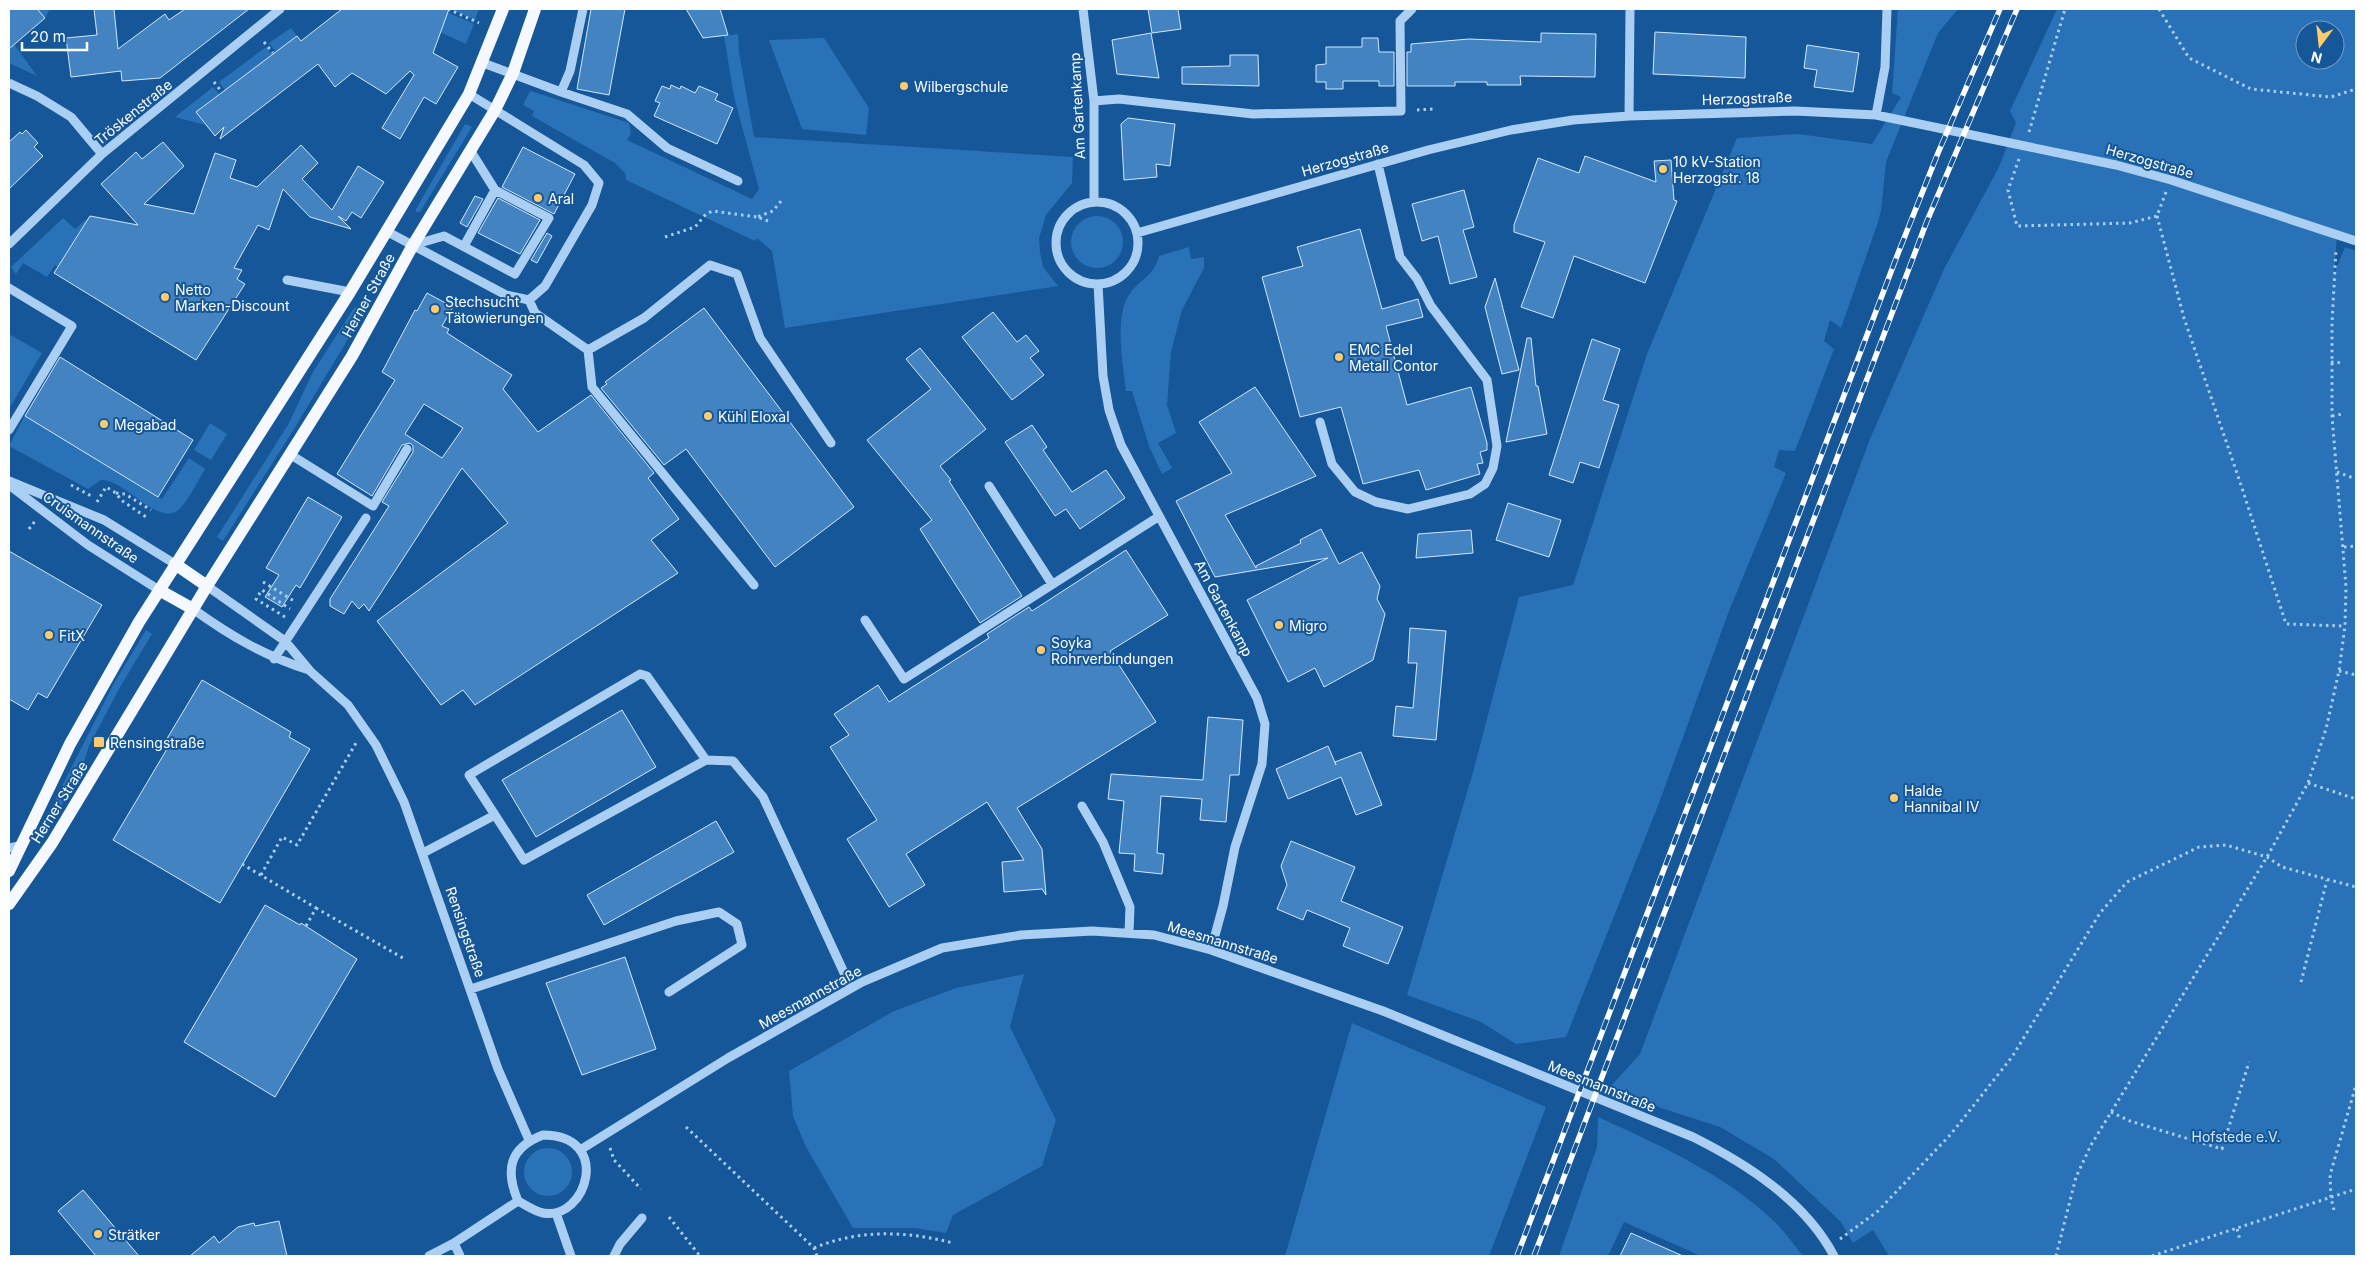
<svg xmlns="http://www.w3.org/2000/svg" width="2365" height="1265" viewBox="0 0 2365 1265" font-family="Inter,sans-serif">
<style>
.green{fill:#2972b7;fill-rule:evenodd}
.building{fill:#4383c2;stroke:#d1e8fd;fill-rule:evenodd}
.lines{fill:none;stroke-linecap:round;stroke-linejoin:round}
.path{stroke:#aacff2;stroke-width:3;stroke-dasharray:2.5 4;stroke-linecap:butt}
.minor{stroke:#aacff2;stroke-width:9}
.major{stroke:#f5f9ff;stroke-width:12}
.rail-casing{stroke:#fff;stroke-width:5.5}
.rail{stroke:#155799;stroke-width:4;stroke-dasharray:11;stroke-linecap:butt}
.poi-dot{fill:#ffcb6b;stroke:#155799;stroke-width:2}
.labels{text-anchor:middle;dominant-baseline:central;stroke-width:4;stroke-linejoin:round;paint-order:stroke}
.poi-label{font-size:14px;fill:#fff;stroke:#155799;text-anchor:start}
.street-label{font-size:14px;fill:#fff;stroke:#155799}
.park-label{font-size:14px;fill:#d1e8fd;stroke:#155799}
</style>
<rect width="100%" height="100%" fill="#155799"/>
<!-- green -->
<path class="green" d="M 9,9 L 50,9 L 45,18 L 14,44 L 37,76 L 9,63 Z
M 450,9 L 479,9 L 475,20 Z
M 1898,9 L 1958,9 L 1938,33 L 1886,162 L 1881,211 L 1877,225 L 1841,328 L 1830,320 L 1824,341 L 1834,349 L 1795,451 L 1779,450 L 1774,467 L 1786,473 L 1729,611 L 1659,803 L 1566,1037 L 1516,1044 L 1481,1022 L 1407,995 L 1473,772 L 1519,597 L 1573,585 L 1647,354 L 1737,138 L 1798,134 L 1872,144 L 1901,97 L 1892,93 Z
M 2057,9 L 2356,9 L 2356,236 L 2337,235 L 2334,274 L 2345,247 L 2356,251 L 2356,1256 L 1889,1256 L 1873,1230 L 1853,1243 L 1841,1222 L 1774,1159 L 1720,1127 L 1661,1108 L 1611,1086 L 1640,1054 L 1870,439 L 1944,269 L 1999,167 L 2016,123 L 2010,111 ZM 2305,30 L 2335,30 L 2335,60 L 2305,60 Z
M 447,12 L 474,24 L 466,44 L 440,32 Z
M 291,28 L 297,36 L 276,52 L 269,43 Z
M 738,34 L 739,52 L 754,137 L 1073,157 L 1072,183 L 1046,215 L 1039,238 L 1040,252 L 1043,267 L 1058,286 L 785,328 L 772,251 L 757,238 L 755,241 L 626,180 L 625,173 L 615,163 L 532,116 L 534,111 L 523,105 L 530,91 L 534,92 L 629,123 L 631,133 L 627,140 L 752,199 L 759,189 L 734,97 L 724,36 Z
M 824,38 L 869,108 L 866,135 L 802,129 L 769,40 Z
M 266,47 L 272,55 L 225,90 L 219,82 Z
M 213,87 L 219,94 L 196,112 L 205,125 L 175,117 Z
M 465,124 L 472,127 L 420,212 L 416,212 L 416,209 Z
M 90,216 L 58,267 L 55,265 L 47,277 L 23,263 L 16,274 L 11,267 L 63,218 L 75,229 Z
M1071 242a26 26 0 1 1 52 0a26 26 0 1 1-52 0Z
M 1189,247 L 1191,259 L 1204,257 L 1204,268 L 1182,310 L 1171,352 L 1167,405 L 1176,433 L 1158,443 L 1172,468 L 1162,474 L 1149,446 L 1132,391 L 1126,391 C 1123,364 1114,318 1129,295 C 1140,278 1153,278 1159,256 Z
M 357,307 L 363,314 L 294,429 L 223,541 L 217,537 L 289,423 L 313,372 L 354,308 Z
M 9,334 L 42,353 L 9,409 Z
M 25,415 L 162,499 L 189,458 L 205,469 C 199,479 186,505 177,511 C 156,525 125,479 101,480 L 88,489 L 9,446 Z
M 210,423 L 227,434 L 211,460 L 194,450 Z
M 146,630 L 152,634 L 120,687 L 89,746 L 80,774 L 44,835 L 39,832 L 113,685 Z
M 1024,974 L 1010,1027 L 1056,1120 L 1042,1166 L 953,1215 L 946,1233 L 915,1228 L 853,1228 L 806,1147 L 793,1116 L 789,1071 L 894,1011 L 956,988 Z
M 1352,1023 L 1546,1107 L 1489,1256 L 1285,1256 Z
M 1598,1117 C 1661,1146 1725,1174 1776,1223 C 1786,1233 1794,1245 1803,1256 L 1701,1256 L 1624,1222 L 1608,1256 L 1559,1256 L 1597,1147 Z
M524 1172a24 24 0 1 1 48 0a24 24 0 1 1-48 0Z"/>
<!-- building -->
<path class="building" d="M 9,9 L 37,9 L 45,18 L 9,49 Z
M 94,9 L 114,9 L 118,49 L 165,14 L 169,20 L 185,9 L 249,9 L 160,78 L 122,81 L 121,71 L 71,77 L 66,38 L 97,35 Z
M 342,9 L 449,9 L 433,53 L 458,67 L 436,104 L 424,97 L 400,139 L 382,128 L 414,75 L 410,71 L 386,94 L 352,73 L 335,87 L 318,64 L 220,139 L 224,127 L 215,136 L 196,112 L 297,36 L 301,41 Z
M 591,9 L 625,9 L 609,95 L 577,89 Z
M 686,9 L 720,9 L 728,35 L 703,38 Z
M 1148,9 L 1178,9 L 1181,29 L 1152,33 Z
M 1655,32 L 1746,37 L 1745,78 L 1653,74 Z
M 1151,33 L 1159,78 L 1117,74 L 1112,40 Z
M 1541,33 L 1596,34 L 1595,77 L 1520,76 L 1521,85 L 1487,85 L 1487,82 L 1455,82 L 1455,86 L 1407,86 L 1407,52 L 1411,52 L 1411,44 L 1469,39 L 1541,42 Z
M 1362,38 L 1378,38 L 1379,52 L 1394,52 L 1394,86 L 1379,86 L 1379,81 L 1343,81 L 1343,89 L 1326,89 L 1326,82 L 1316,82 L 1316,65 L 1326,64 L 1326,47 L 1362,47 Z
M 1807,45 L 1859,53 L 1853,92 L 1814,87 L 1817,70 L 1804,68 Z
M 1230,55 L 1258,55 L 1259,86 L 1182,84 L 1182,67 L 1230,66 Z
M 671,85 L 680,89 L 681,86 L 695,93 L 699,86 L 718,94 L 715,100 L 733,108 L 717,144 L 654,116 L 660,103 L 655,101 L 662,86 L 670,89 Z
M 1128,118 L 1175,124 L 1170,166 L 1156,164 L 1157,177 L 1124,180 L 1121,124 Z
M 26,130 L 38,143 L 34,147 L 43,156 L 9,189 L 9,142 L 20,132 L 22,134 Z
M 163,142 L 184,166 L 144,204 L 194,214 L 215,153 L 236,160 L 230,178 L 257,187 L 301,145 L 318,163 L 302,179 L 332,210 L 358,166 L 384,182 L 361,218 L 352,212 L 346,221 L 338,216 L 351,229 L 310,217 L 283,189 L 269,230 L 258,225 L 234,268 L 242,270 L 237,279 L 245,284 L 196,360 L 54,273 L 90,216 L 138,225 L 101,184 L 136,152 L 142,159 Z
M 523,147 L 575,174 L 554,214 L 502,187 Z
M 1585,156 L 1656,182 L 1654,161 L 1671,160 L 1674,200 L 1677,201 L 1645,283 L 1574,256 L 1553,318 L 1521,307 L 1545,242 L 1514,232 L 1514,225 L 1538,158 L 1579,173 Z
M 1464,190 L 1474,227 L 1463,230 L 1477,277 L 1450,284 L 1438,236 L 1422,241 L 1412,204 Z
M 475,196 L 483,199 L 467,227 L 460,223 Z
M 498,198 L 540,220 L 520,254 L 478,233 Z
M 1360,229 L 1382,309 L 1418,299 L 1423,317 L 1386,326 L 1407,405 L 1471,387 L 1487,443 L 1487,450 L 1480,452 L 1483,463 L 1477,464 L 1480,474 L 1426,490 L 1419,470 L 1363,484 L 1341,407 L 1300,417 L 1262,277 L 1303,266 L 1297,247 Z
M 547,233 L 552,236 L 537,263 L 531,260 Z
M 1495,278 L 1519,370 L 1502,374 L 1485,307 Z
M 427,293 L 453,307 L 442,326 L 449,329 L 447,333 L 512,375 L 503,389 L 538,432 L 591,395 L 654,473 L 648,478 L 679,519 L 651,540 L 678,573 L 475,705 L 463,690 L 441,705 L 377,621 L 508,523 L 462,468 L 369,611 L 364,604 L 359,609 L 352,601 L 344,614 L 330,606 L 330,599 L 389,506 L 382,502 L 413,452 L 413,446 L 410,443 L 402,445 L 372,496 L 337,474 L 395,380 L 382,372 L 415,310 L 417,311 ZM 424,404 L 463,428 L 442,458 L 405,434 Z
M 704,308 L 854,507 L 775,567 L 686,449 L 664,465 L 601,388 L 607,384 L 605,382 Z
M 993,312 L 1017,342 L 1026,335 L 1039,351 L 1030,358 L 1044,375 L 1012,400 L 962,337 Z
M 1527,338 L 1531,338 L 1536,386 L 1538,386 L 1547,434 L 1506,442 Z
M 1592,339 L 1620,349 L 1603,400 L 1619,405 L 1599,468 L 1580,462 L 1573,483 L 1549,475 Z
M 920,348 L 986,429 L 940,466 L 951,480 L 949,481 L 1022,596 L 980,623 L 920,529 L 932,520 L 867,440 L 931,389 L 906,359 Z
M 60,357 L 193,440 L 158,497 L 25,416 Z
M 1255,387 L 1316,476 L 1225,515 L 1256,568 L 1256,566 L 1301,543 L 1300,540 L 1321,529 L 1339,564 L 1362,552 L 1380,586 L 1377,599 L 1385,614 L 1373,660 L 1324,687 L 1315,668 L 1288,682 L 1247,600 L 1328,558 L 1215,577 L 1176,501 L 1232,473 L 1199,422 Z
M 1032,425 L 1047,447 L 1043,450 L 1072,492 L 1106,470 L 1125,498 L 1080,529 L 1066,509 L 1055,516 L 1005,442 Z
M 308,497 L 342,517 L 300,588 L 296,585 L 282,607 L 265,597 L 279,575 L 266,568 Z
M 1508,503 L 1561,520 L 1549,557 L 1496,540 Z
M 1471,530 L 1473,553 L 1416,558 L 1418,534 Z
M 1126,550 L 1168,615 L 1110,651 L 1156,722 L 1017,808 L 1042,849 L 1046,895 L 1042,889 L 1004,892 L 1002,862 L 1024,860 L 987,802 L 906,854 L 925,885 L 889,907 L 847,839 L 877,820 L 830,747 L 849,735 L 834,714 L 878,685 L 889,702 L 989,638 L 987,634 L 1029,607 L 1032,611 Z
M 9,551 L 102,605 L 47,698 L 38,693 L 28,710 L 9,699 Z
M 1410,628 L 1446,631 L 1436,740 L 1393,736 L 1396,706 L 1413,708 L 1417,663 L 1408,663 Z
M 202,680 L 291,732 L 289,737 L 310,749 L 220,903 L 113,840 L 167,749 L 162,747 Z
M 622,710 L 656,767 L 536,837 L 502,780 Z
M 1208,717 L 1243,720 L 1239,775 L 1230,775 L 1226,822 L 1200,820 L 1202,799 L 1161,796 L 1157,853 L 1164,854 L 1162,874 L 1134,871 L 1135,854 L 1119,853 L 1124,801 L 1108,799 L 1111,774 L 1203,780 Z
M 1328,746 L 1336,765 L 1335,762 L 1361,752 L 1382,805 L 1356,815 L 1341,777 L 1288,799 L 1276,769 Z
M 716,821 L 734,852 L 604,925 L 587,895 Z
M 1291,841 L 1355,867 L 1341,901 L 1403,927 L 1388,964 L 1343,946 L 1350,928 L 1307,910 L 1303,920 L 1277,909 L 1287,885 L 1281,866 Z
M 265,905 L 300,925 L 301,923 L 357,959 L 275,1097 L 184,1042 Z
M 625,957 L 656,1049 L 582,1075 L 546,983 Z
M 83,1190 L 139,1256 L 96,1256 L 58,1211 Z
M 279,1221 L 287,1256 L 190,1256 L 214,1236 L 219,1243 L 238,1227 L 254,1223 L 255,1226 Z
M 1631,1233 L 1683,1256 L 1620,1256 Z"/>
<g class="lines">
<!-- path -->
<path class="path" d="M 448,9 L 479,23
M 2159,9 L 2189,58 L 2251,89 L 2331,97 L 2356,89
M 264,42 L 273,53
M 214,82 L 221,91
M 1417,110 L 1433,109
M 2029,132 L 2065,9
M 2019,159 L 2008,190 L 2017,226 L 2130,223 L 2157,216 L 2166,192
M 2157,216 L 2184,318 L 2241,485 L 2286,624 L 2345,626
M 768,221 L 757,217 L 773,211 L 781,201
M 665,237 L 695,227 L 706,214 L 713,211 L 757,217
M 2331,362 L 2343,363
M 2332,416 L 2343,414
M 2337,472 L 2356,479
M 71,485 L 93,497
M 116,493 L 125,494 L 151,510
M 97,502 L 106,487 L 116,493 L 121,500 L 146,517
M 29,529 L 35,521
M 2344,547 L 2356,546
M 263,582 L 294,601
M 285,617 L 256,599 L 262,590 L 290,609
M 2339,671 L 2356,675
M 2308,783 L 2356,799
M 242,864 L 316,908 L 306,926
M 261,875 L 282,837 L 297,845 L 356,743
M 316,908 L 403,958
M 2301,982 L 2327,880
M 2111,1112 L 2130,1121 L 2222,1149 L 2249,1062
M 686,1127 L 814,1248 L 817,1256
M 610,1148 L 614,1160 L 641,1189
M 2334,1210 L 2331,1198 L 2330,1175 L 2356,1085
M 669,1217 L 700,1256
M 2237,1229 L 2240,1240
M 1840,1239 L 1878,1211 L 1951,1134 L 2012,1057 L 2100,913 L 2127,882 L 2199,847 L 2226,845 L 2267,857 L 2282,867 L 2356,887
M 814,1248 C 859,1229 907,1231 953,1243
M 2056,1256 L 2076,1177 L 2091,1145 L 2267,857 L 2308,783 L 2326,729 L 2339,671 L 2345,626 L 2346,587 L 2332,416 L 2332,323 L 2336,250
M 2152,1256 L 2356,1189"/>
<!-- minor -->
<path class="minor" d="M 1083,9 L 1094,101 L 1094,201
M 483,63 L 561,92 L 627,114 L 667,148 L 738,181
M 9,83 L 37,96 L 71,117 L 102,154
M 561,92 L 570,71 L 583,9
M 1094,101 L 1119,99 L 1253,114 L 1401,111 L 1400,21 L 1412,9
M 1876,115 L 1885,67 L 1887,9
M 1629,116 L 1630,9
M1056 243a41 41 0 1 1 82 0a41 41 0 1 1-82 0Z
M 386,231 L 506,295 L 529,300 L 545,286 L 592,205 L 599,183 L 584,165 L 469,94
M 1137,233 L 1428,150 L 1511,130 L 1573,120 L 1629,116 L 1795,111 L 1876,115 L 2116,165 L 2171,180 L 2356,241
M 9,244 L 102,154 L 280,9
M 413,245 L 444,236 L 515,274 L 549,218 L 495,190 L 470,150
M 464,246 L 495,190
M 287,280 L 350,292
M 1098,284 L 1103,376 L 1109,410 L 1121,445 L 1257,698 L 1265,724 L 1262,764 L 1235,847 L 1223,906 L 1211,950
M 9,288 L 72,326 L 9,430
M 529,300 L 535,313 L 588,350 L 644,318 L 710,265 L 737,274 L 760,338 L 831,443
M 588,350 L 592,387 L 754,585
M 1320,422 L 1332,464 L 1355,492 L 1376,502 L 1408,509 L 1470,494 L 1485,484 L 1493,468 L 1497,446 L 1487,380 L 1431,306 L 1417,279 L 1400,257 L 1378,164
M 291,455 L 373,506 L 407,449
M 9,481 L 104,520 L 175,564
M 9,485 L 88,545 L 159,590
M 989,486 L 1052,584
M 207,586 L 285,641 L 310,671 L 348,705 L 376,745 L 404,802 L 498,1069 L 529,1140
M 193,609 C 232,637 263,655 309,670
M 865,620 L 904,679 L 1158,517
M 274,659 L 366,518
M 706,760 L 733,761 L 763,797 L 851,988
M 1082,806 L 1103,842 L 1130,907 L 1129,933
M 9,848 L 19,846
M 423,853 L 495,815 L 524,860 L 706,760 L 647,676 L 640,674 L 469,775 L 495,815
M 471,989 L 676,921 L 719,912 L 737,924 L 742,945 L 669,992
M 543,1135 C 613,1135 587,1221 543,1213 C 534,1211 526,1205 518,1201 C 505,1170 509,1148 543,1135 Z
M 580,1150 L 728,1058 L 862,982 L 942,948 L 1021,935 L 1092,931 L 1154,935 L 1211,950 L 1383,1011 L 1693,1137 C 1747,1164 1805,1201 1834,1256
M 556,1213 L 571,1256
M 454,1243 L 460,1256
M 429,1256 L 454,1243 L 518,1201
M 614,1256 L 620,1244 L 642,1218"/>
<!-- major -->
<path class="major" d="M 175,564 L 207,586
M 159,590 L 193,609
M 9,871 L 70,744 L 139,622 L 350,292 L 469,94 L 503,9
M 9,904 L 52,843 L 207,586 L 352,356 L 413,245 L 495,110 L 513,73 L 535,9"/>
<!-- rail casing -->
<g class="rail-casing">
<path id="rail" d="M 1517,1256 L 1897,256 L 1938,153 L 2000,9
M 1534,1256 L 1927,221 L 2017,9"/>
</g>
<!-- rail -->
<use href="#rail" class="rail"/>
</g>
<!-- markers -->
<g class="poi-dot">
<circle cx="904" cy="86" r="5"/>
<circle cx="1663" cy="169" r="5"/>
<circle cx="538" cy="198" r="5"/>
<circle cx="165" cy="297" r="5"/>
<circle cx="435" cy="309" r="5"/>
<circle cx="1339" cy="357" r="5"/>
<circle cx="708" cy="416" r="5"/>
<circle cx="104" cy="424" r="5"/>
<circle cx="1279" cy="625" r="5"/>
<circle cx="49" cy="635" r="5"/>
<circle cx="1041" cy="650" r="5"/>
<rect x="93" y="736" width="12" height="12" rx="2.5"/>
<circle cx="1894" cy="798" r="5"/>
<circle cx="98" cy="1234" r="5"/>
</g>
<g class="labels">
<!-- poi labels -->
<g class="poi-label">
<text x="914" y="86">Wilbergschule</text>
<text x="1673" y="161">10 kV-Station<tspan x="1673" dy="16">Herzogstr. 18</tspan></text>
<text x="548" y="198">Aral</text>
<text x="175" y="289">Netto<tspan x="175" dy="16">Marken-Discount</tspan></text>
<text x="445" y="301">Stechsucht<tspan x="445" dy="16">Tätowierungen</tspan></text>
<text x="1349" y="349">EMC Edel<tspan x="1349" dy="16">Metall Contor</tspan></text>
<text x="718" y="416">Kühl Eloxal</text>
<text x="114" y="424">Megabad</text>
<text x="1289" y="625">Migro</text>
<text x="59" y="635">FitX</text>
<text x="1051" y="642">Soyka<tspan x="1051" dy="16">Rohrverbindungen</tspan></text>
<text x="110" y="742">Rensingstraße</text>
<text x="1904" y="790">Halde<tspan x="1904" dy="16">Hannibal IV</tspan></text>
<text x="108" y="1234">Strätker</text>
</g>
<!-- street labels -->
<g class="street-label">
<text transform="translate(1747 98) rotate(-2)">Herzogstraße</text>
<text transform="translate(1077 106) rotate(-93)">Am Gartenkamp</text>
<text transform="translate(133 112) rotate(-39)">Tröskenstraße</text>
<text transform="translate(1345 159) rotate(-16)">Herzogstraße</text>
<text transform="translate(2150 161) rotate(16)">Herzogstraße</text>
<text transform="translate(368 295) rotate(-61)">Herner Straße</text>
<text transform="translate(91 527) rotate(35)">Cruismannstraße</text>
<text transform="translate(1224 608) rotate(62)">Am Gartenkamp</text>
<text transform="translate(59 802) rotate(-58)">Herner Straße</text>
<text transform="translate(466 932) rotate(71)">Rensingstraße</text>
<text transform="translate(1223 942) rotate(17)">Meesmannstraße</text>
<text transform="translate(810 997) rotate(-29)">Meesmannstraße</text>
<text transform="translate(1602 1086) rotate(22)">Meesmannstraße</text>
</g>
<!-- park labels -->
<g class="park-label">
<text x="2236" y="1136">Hofstede e.V.</text>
</g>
</g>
<!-- border -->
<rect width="2365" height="1265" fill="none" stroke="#ffffff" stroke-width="20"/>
<!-- north arrow -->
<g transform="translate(2320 45) rotate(195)"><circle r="24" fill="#155799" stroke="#739ac2"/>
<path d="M0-4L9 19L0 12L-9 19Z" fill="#ffcb6b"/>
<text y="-8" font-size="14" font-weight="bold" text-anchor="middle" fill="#ffffff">N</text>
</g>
<!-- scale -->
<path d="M22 42v8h65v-8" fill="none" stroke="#ffffff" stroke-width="2.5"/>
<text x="30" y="42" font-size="15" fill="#ffffff" stroke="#155799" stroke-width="4" paint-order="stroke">20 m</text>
</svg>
